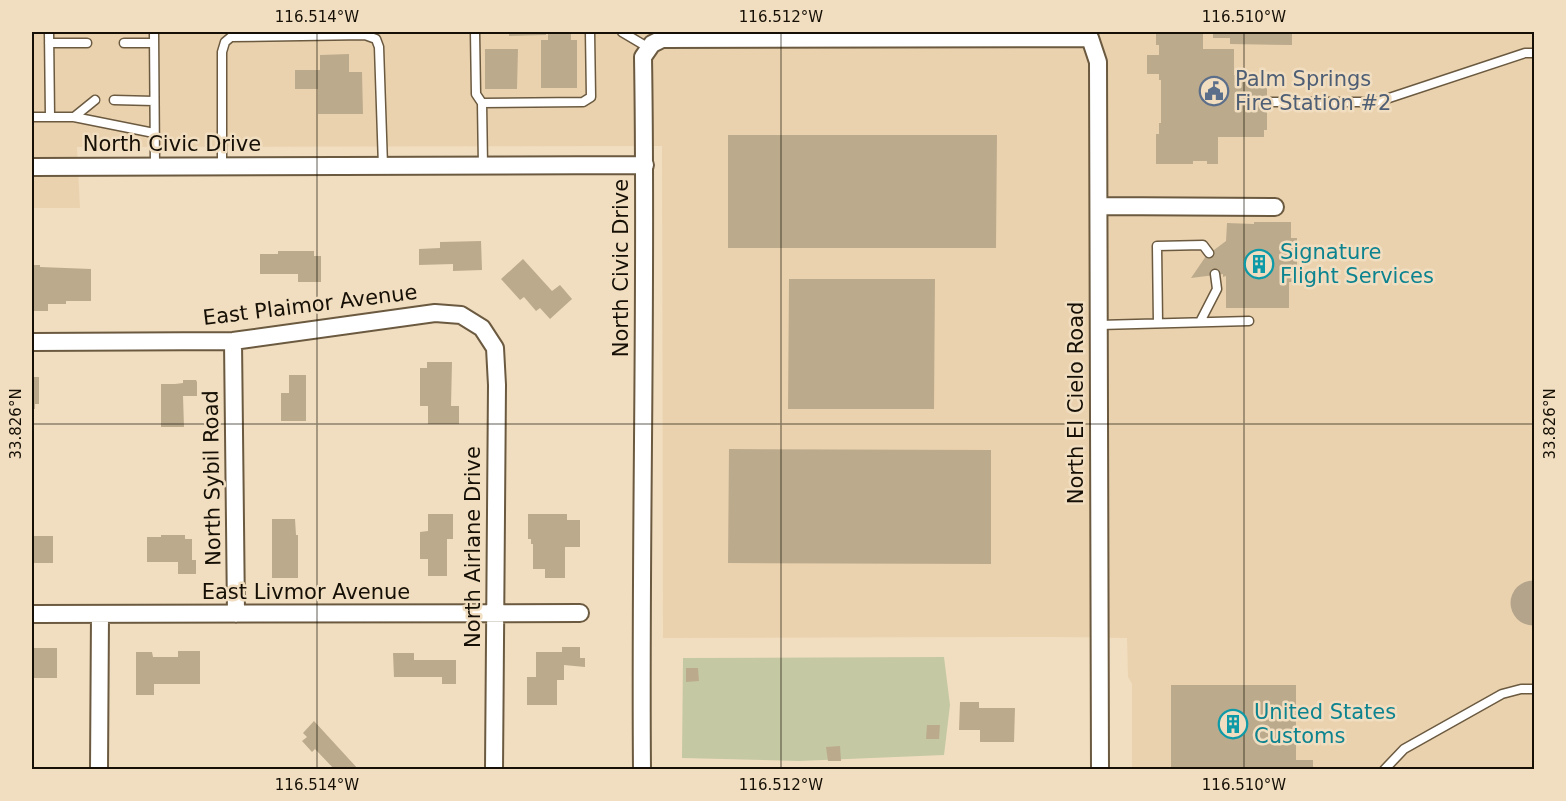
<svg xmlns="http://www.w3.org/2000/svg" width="1566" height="801" viewBox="0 0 1566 801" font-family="'DejaVu Sans',sans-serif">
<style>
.built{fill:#ead2ae}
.green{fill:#c4c8a3}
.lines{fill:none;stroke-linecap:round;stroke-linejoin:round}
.taxiway{stroke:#b4a48c;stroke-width:45}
.building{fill:#bcaa8d}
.service-casing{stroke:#6b5a40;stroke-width:11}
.minor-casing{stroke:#6b5a40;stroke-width:20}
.service{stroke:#fff;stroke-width:8}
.minor{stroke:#fff;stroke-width:16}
.ticks{fill:none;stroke:#150f05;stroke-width:1.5;stroke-opacity:0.45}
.labels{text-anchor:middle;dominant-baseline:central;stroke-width:5;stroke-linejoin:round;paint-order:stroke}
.service-label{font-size:21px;fill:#4e5e75;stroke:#f1dec0;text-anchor:start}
.street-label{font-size:21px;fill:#150f05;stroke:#f1dec0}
.culture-label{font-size:21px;fill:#0d838f;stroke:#f1dec0;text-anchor:start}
.neatline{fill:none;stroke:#150f05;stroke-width:2}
.ticks-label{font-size:15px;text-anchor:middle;fill:#150f05}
</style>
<rect width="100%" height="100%" fill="#f1dec0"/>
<!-- built -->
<path class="built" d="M 32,32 L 1534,32 L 1534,769 L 1132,769 L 1132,684 L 1128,677 L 1127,638 L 1054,637 L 663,638 L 662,146 L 77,147 L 80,208 L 32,208 Z"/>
<!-- green -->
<path class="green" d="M 944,657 L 950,705 L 944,755 L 799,761 L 682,758 L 683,658 Z"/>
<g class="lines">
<!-- taxiway -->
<path class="taxiway" d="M 1533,603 L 1534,603"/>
</g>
<!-- building -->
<path class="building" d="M 509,32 L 546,32 L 546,35 L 509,36 Z
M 1156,32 L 1203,32 L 1203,49 L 1234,49 L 1234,75 L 1267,75 L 1267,130 L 1264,130 L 1264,137 L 1218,137 L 1218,164 L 1207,164 L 1207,161 L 1193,161 L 1193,164 L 1156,164 L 1156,134 L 1159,134 L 1159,123 L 1161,123 L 1161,80 L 1159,80 L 1159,74 L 1147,74 L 1147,55 L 1159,55 L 1159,45 L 1156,45 Z
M 1213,32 L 1292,32 L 1292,45 L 1230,44 L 1230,38 L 1213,38 Z
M 548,33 L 571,33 L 571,40 L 577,40 L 577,88 L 541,88 L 541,40 L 548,40 Z
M 485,49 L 518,49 L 517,89 L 485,89 Z
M 349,54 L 349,72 L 362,72 L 363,114 L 318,114 L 318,89 L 295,89 L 295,70 L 320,70 L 320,55 Z
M 728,135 L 997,135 L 996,248 L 728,248 Z
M 1254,222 L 1291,222 L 1291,238 L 1297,238 L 1297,282 L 1289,282 L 1289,308 L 1226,308 L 1226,276 L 1223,277 L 1223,274 L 1191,278 L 1206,256 L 1226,241 L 1227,223 L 1254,224 Z
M 481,241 L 482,270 L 453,271 L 453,264 L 419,265 L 419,249 L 440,248 L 440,242 Z
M 278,251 L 314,251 L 314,256 L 321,256 L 321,282 L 298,282 L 298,274 L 260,274 L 260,254 L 278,254 Z
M 523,259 L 552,291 L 560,285 L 572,299 L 550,319 L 540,308 L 536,311 L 524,297 L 520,300 L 501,279 Z
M 32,265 L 40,265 L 40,267 L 91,269 L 91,301 L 66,301 L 66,304 L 48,304 L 48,311 L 32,311 Z
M 789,279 L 935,279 L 934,409 L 788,409 Z
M 427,362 L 452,362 L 451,406 L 459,406 L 459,424 L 428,424 L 428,406 L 420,406 L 420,368 L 427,368 Z
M 289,375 L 306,375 L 306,421 L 281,421 L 281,393 L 289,393 Z
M 32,377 L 39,377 L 39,404 L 35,404 L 35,409 L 32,409 Z
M 183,380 L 196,380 L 197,382 L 197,396 L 183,396 L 184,427 L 161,427 L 161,384 L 175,384 L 183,383 Z
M 729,449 L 991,450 L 991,564 L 728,563 Z
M 428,514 L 453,514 L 453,539 L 447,539 L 447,576 L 428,576 L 428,559 L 420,559 L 420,532 L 428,531 Z
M 528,514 L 567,514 L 567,520 L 580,520 L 580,547 L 565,547 L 565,578 L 545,578 L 545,569 L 533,569 L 533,544 L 531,544 L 531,539 L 528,539 Z
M 272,519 L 295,519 L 296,535 L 298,535 L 298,578 L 272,578 Z
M 161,535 L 185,535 L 185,539 L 192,539 L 192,560 L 196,560 L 196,574 L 178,574 L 178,562 L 147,562 L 147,537 L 161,537 Z
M 32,536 L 53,536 L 53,563 L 32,563 Z
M 562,647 L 580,647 L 580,658 L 585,658 L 585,667 L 564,665 L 564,680 L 557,680 L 557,705 L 527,705 L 527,677 L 536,677 L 536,652 L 562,652 Z
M 32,648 L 57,648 L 57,678 L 32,678 Z
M 178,651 L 200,651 L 200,684 L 154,684 L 154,695 L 136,695 L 136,652 L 152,652 L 153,657 L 178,657 Z
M 393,653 L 414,653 L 414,660 L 456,660 L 456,684 L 442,684 L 442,677 L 394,677 Z
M 686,668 L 698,668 L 699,681 L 686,682 Z
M 1171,685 L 1296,685 L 1296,760 L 1313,760 L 1313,770 L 1171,770 Z
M 960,702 L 979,702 L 979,708 L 1015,708 L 1014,742 L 980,742 L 980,730 L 959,730 Z
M 314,721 L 359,770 L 335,770 L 315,749 L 312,752 L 302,741 L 307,737 L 303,733 Z
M 927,725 L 940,725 L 939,739 L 926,739 Z
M 840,746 L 841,761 L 828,761 L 826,747 Z"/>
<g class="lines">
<!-- service casing -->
<g class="service-casing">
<path id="service" d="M 49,32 L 50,117
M 154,32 L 155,167
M 475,32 L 476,94 L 482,103 L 483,166
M 622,32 L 649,48
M 49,43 L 87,43
M 124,43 L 154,43
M 114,100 L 154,101
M 1267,102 L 1377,102 L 1525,53 L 1534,53
M 482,103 L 583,102 L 591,97 L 590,32
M 32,117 L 74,117 L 154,133
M 74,117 L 95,100
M 222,166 L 222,52 L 225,42 L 231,37 L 365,35 L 376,39 L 379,47 L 383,166
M 1200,322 L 1217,289 L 1215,274
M 1158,323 L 1157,246 L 1203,245 L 1209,253
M 1099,325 L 1249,321
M 1384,770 L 1404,749 L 1502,694 L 1521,689 L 1534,689"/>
</g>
<!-- minor casing -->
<g class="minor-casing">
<path id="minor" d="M 32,167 L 645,165
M 1099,206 L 1275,207
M 233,341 L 236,614
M 32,342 L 233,341 L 435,313 L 461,315 L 482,328 L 495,348 L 497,385 L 494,770
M 32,614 L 580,613
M 99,770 L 100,614
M 642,770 C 640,532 647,294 643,57 L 652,44 L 662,39 L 1090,38 L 1098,62 L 1100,770"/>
</g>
<!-- service -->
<use href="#service" class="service"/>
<!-- minor -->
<use href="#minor" class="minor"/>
</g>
<!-- ticks -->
<path class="ticks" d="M 317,32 L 317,770M 781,32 L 781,770M 1244,32 L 1244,770M 32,424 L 1534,424"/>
<!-- icons -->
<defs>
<g id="civic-ring" transform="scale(1.5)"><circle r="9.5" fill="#f1dec0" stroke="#5c6f8a" stroke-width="1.5"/><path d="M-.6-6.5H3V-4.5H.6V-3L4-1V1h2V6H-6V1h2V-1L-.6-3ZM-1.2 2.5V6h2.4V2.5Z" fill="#5c6f8a"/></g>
<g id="building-ring" transform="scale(1.5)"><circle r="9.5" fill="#f1dec0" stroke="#0f9aa8" stroke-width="1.5"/><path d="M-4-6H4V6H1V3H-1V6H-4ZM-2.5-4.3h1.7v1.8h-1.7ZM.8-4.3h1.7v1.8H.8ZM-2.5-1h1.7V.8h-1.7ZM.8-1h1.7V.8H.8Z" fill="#0f9aa8"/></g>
</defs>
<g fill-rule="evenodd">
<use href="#civic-ring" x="1214" y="91"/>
<use href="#building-ring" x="1259" y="264"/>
<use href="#building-ring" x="1233" y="724"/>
</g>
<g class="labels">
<!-- service labels -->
<g class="service-label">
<text x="1235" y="79">Palm Springs<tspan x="1235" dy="24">Fire Station #2</tspan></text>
</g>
<!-- street labels -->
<g class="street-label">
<text x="172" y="144">North Civic Drive</text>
<text transform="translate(621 268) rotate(-90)">North Civic Drive</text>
<text transform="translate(310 305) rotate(-7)">East Plaimor Avenue</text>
<text transform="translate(1076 403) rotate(-90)">North El Cielo Road</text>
<text transform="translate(212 478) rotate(-91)">North Sybil Road</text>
<text transform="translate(473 547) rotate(-90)">North Airlane Drive</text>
<text x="306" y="592">East Livmor Avenue</text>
</g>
<!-- culture labels -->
<g class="culture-label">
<text x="1280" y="252">Signature<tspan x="1280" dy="24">Flight Services</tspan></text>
<text x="1254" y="712">United States<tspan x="1254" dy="24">Customs</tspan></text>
</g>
</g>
<!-- border -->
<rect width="1566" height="801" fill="none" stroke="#f1dec0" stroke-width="66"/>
<rect x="33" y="33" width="1500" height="735" class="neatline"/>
<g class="ticks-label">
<text x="317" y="22">116.514°W</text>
<text x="781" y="22">116.512°W</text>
<text x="1244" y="22">116.510°W</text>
<text transform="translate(16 424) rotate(-90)" y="5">33.826°N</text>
<text transform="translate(1550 424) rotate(-90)" y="5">33.826°N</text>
<text x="317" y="790">116.514°W</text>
<text x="781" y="790">116.512°W</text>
<text x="1244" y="790">116.510°W</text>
</g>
</svg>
